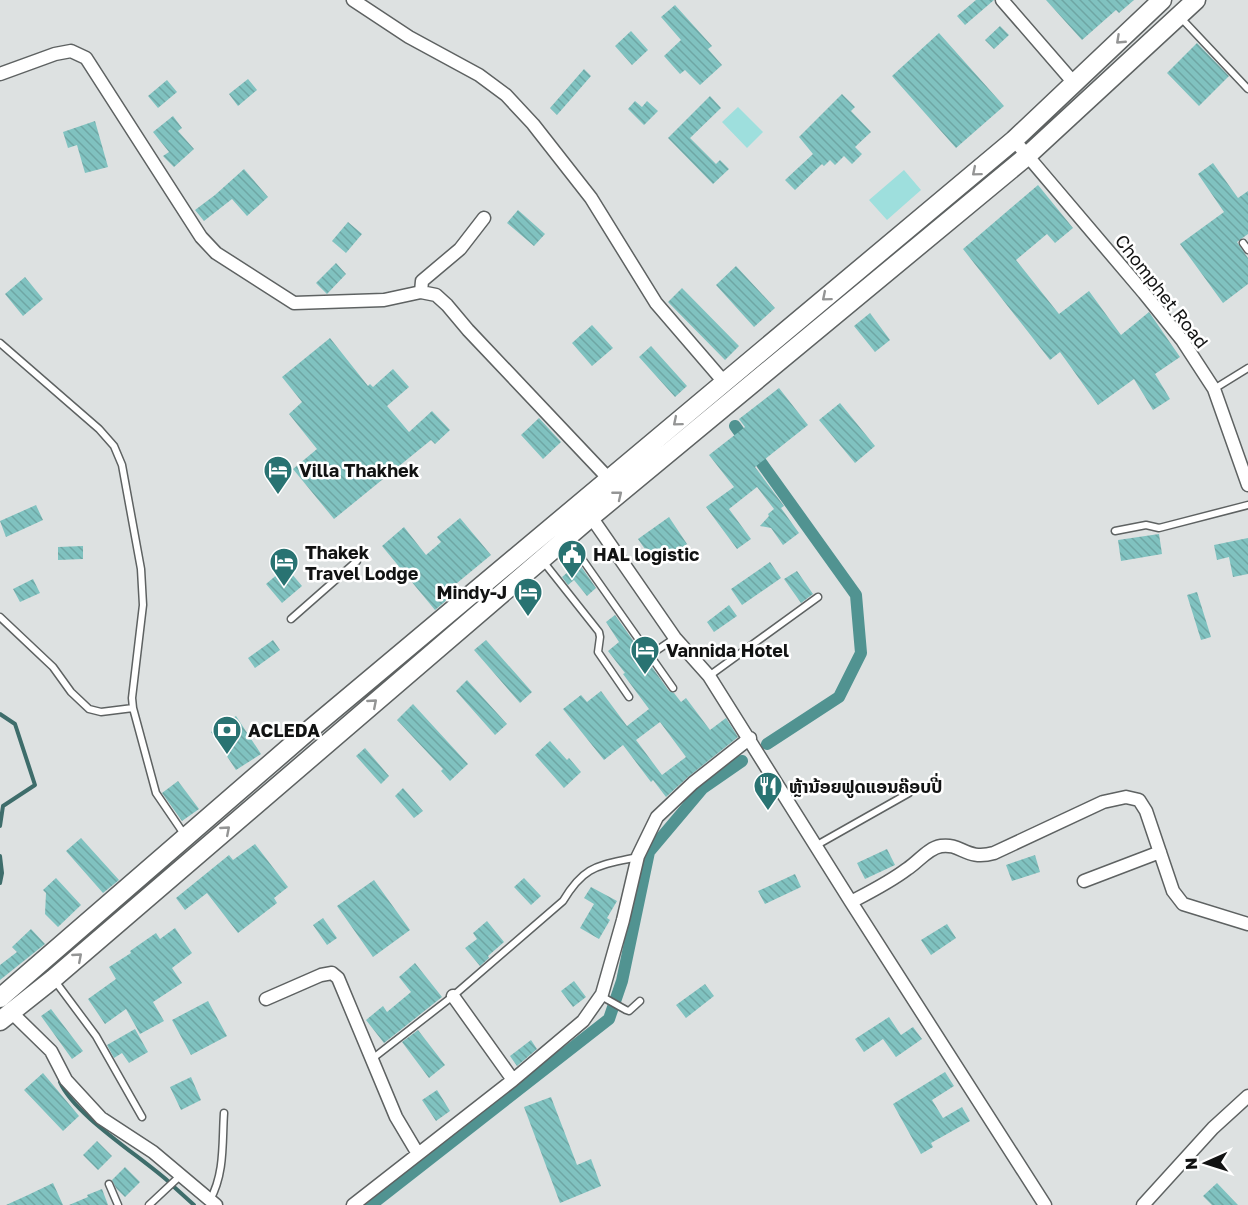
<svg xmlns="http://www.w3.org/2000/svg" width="1248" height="1205" viewBox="0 0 1248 1205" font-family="'Golos Text','Noto Sans Lao',sans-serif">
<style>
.grass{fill:#9edfdd}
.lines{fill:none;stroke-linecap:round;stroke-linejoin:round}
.stream{stroke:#3e6d6b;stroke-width:4}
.canal{stroke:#519391;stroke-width:12}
.building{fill:url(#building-back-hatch);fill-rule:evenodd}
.service-casing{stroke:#5e6262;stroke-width:9}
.minor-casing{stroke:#5e6262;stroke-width:15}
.secondary-casing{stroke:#5e6262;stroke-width:21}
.service{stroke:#fff;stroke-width:6}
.minor{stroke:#fff;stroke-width:12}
.secondary{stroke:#fff;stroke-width:18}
.oneway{stroke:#949595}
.labels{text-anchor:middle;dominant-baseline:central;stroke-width:5;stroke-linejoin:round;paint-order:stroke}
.street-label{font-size:18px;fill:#121313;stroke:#fff}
.poi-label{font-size:18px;font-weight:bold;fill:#121313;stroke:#fff;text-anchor:start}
</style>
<defs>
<pattern id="building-back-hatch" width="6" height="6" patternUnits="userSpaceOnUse" patternTransform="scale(1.5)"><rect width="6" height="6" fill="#80c2c0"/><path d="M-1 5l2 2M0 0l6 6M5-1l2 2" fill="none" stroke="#6ea6a4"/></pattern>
</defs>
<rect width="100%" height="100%" fill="#dde1e1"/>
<!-- grass -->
<path class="grass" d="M 738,107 L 763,132 L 747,148 L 722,122 Z
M 904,170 L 921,190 L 887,220 L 869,200 Z"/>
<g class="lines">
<!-- stream -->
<path class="stream" d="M 0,714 L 15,724 L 35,785 L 3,806 L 0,826
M 0,856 L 2,873 L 0,883
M 60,1082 C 74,1115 140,1156 169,1182
M 173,1186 L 194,1205"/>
<!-- canal -->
<path class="canal" d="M 735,426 L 856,595 L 861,653 L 839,697 L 767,744
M 371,1205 L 609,1019 L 622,981 L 649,852 L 703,788 L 742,761"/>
</g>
<!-- building -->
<path class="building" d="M 976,0 L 994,0 L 965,25 L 957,16 Z
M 1046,0 L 1134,0 L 1119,13 L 1116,10 L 1082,40 Z
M 675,5 L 712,46 L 708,49 L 722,65 L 700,85 L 685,70 L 680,74 L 664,56 L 681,40 L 661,17 Z
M 1000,26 L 1009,35 L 994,49 L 985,40 Z
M 631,31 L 648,50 L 632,65 L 615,46 Z
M 939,33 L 1004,106 L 956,148 L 892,76 Z
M 1197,43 L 1229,76 L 1199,106 L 1167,73 Z
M 584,69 L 591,76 L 557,115 L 550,108 Z
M 248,79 L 257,90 L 238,106 L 229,94 Z
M 167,80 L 177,92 L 158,108 L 148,96 Z
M 842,94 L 855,107 L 851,111 L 871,132 L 855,147 L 862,154 L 852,164 L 844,156 L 835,165 L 830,160 L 824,166 L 822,164 L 795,190 L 785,180 L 813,154 L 799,137 Z
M 710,96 L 721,108 L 690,138 L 716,164 L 720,160 L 729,169 L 713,184 L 668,138 Z
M 635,101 L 642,107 L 647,101 L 658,111 L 644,125 L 628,109 Z
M 173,116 L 182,128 L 178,131 L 194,149 L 174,167 L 163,156 L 169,152 L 153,132 Z
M 95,121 L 108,167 L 85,173 L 77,145 L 68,148 L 63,132 Z
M 1213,163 L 1238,198 L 1248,191 L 1248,234 L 1237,242 L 1248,258 L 1248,284 L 1223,303 L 1180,244 L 1224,212 L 1198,174 Z
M 244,169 L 268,197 L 247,216 L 232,199 L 204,221 L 195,210 L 215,195 Z
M 1038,185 L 1073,228 L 1055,243 L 1047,234 L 1016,260 L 1059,314 L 1089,291 L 1121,335 L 1149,312 L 1180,357 L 1155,374 L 1170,399 L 1153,410 L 1134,379 L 1098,405 L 1060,352 L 1050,360 L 963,249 Z
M 518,210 L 545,234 L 534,246 L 507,223 Z
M 348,222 L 362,234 L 346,253 L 332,241 Z
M 336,263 L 346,274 L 327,294 L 316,283 Z
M 736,266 L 775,308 L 754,327 L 716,285 Z
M 25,277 L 43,299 L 23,316 L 5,294 Z
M 682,288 L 739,346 L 725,360 L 668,302 Z
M 870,313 L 890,340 L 875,352 L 854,326 Z
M 592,325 L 613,348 L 592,366 L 572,343 Z
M 330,338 L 368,386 L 370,384 L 373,387 L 393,369 L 409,387 L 387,406 L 409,432 L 432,411 L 450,430 L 435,444 L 431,440 L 334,519 L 293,469 L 317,449 L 289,414 L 302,402 L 282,377 Z
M 651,346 L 687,386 L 675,397 L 639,357 Z
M 779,388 L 808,425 L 755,467 L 784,506 L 781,508 L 799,533 L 783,545 L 771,528 L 760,526 L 769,516 L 768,514 L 774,509 L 757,487 L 729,509 L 751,539 L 737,549 L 706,507 L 734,487 L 709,455 L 745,427 L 739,419 Z
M 840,403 L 875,446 L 855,463 L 819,420 Z
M 539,418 L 561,442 L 543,459 L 521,435 Z
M 36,505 L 43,520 L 6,537 L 0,521 Z
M 669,517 L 687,544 L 656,565 L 638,539 Z
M 460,518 L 491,555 L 451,588 L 455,593 L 435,610 L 382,546 L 404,527 L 426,555 L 441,542 L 437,537 Z
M 1159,534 L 1162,554 L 1121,561 L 1118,540 Z
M 1248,538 L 1248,574 L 1233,577 L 1229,557 L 1217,560 L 1214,545 Z
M 83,546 L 83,559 L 58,560 L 58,547 Z
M 578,562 L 596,588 L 587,596 L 574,580 L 568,585 L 562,577 L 568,572 L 567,570 Z
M 770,562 L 781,578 L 742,605 L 731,589 Z
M 286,567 L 302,586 L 282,603 L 266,584 Z
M 797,571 L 813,594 L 801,603 L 784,579 Z
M 33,579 L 40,593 L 20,602 L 13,589 Z
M 1197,592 L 1211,637 L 1201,640 L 1187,595 Z
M 729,605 L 737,616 L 714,632 L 707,622 Z
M 615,615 L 669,691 L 674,693 L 681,702 L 686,698 L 710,730 L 726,718 L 738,737 L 688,777 L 666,797 L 653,780 L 651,782 L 623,745 L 604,760 L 563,709 L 581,695 L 587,702 L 601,691 L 627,726 L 649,709 L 623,674 L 625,673 L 608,651 L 619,642 L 606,622 ZM 660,722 L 686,757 L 662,775 L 636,740 Z
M 273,640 L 280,650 L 255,668 L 248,658 Z
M 486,640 L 532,692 L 520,703 L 474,650 Z
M 467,680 L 507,724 L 495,735 L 456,691 Z
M 413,704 L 468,764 L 450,781 L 441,771 L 443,769 L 397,720 Z
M 236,716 L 261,754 L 236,770 L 211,732 Z
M 550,741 L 567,760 L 569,758 L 581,772 L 564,788 L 535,755 Z
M 365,748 L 389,776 L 381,784 L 356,756 Z
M 178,781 L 199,809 L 182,821 L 162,793 Z
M 403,788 L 423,811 L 414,818 L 395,796 Z
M 81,838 L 119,880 L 103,893 L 66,851 Z
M 255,844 L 288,887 L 274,898 L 277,903 L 238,933 L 207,893 L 185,910 L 176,898 L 229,855 L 233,860 Z
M 887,849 L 895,865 L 865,879 L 857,863 Z
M 1035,855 L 1040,872 L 1012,881 L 1006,865 Z
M 795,874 L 801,887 L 765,904 L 758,891 Z
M 56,878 L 81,905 L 58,927 L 45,914 L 46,893 L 43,890 Z
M 524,878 L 541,896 L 531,905 L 514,887 Z
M 374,880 L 410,930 L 373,957 L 337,906 Z
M 591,887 L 617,901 L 607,918 L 610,920 L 599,939 L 580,928 L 594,904 L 584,898 Z
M 323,918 L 337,938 L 327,945 L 313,925 Z
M 487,921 L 504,942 L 488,956 L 489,958 L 480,966 L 465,948 L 477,939 L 473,933 Z
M 947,924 L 956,938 L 931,955 L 921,940 Z
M 175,928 L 192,953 L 172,968 L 182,983 L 153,1002 L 164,1021 L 140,1034 L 126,1009 L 105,1024 L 88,999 L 116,979 L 109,967 L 131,953 L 130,951 L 156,933 L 160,939 Z
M 31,929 L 45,944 L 0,980 L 0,965 L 17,952 L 12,947 Z
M 415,963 L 442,997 L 384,1043 L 366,1020 L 383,1006 L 387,1012 L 411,992 L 399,977 Z
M 574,981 L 586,997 L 573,1007 L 561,991 Z
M 705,984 L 714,996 L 686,1018 L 676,1005 Z
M 208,1001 L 227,1036 L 191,1055 L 172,1020 Z
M 51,1009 L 83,1051 L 72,1059 L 41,1016 Z
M 889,1017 L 901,1035 L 913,1027 L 922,1039 L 896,1057 L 883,1039 L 864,1052 L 855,1039 Z
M 135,1029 L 148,1052 L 129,1063 L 122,1053 L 114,1058 L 107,1045 Z
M 418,1030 L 445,1065 L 429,1078 L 402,1042 Z
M 531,1040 L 537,1049 L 517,1066 L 510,1056 Z
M 945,1072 L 954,1086 L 932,1100 L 943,1118 L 962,1107 L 970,1121 L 931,1143 L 933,1147 L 921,1154 L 893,1104 Z
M 43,1073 L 79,1116 L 63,1131 L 24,1090 Z
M 191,1077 L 201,1100 L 181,1110 L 170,1087 Z
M 437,1090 L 450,1111 L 436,1121 L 422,1100 Z
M 551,1097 L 577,1165 L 591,1159 L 601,1186 L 560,1203 L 524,1107 Z
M 97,1141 L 112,1156 L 98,1170 L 83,1155 Z
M 125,1167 L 140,1182 L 125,1197 L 116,1188 L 112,1180 Z
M 53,1183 L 63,1205 L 6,1205 L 28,1195 Z
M 1217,1183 L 1238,1205 L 1212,1205 L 1203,1196 Z
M 102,1189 L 108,1205 L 69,1205 L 88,1197 L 87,1195 Z"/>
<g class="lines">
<!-- service casing -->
<g class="service-casing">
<path id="service" d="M 1181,18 L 1248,89
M 1243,243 L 1248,250
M 0,343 L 99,429 L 114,446 L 122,465 L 141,569 L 143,605 L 132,698 L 133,708 L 156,793 L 184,834
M 1214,389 L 1248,368
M 1115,531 L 1146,525 L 1159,528 L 1248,505
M 568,539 L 673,688
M 542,560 L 599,632 L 600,637 L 598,652 L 629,697
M 0,617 L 53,667 L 71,692 L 89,709 L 101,712 L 133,708
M 291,619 L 357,561
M 650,655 L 675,638
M 709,676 L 818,597
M 817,845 L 909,793
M 55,981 L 96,1036 L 142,1117
M 601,996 L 626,1010 L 629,1011 L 640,1001
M 372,1059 L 453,996 L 563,901 C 585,864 599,866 637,857
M 109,1184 L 118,1205
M 210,1200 C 225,1173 222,1142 224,1113
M 149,1205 L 181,1175"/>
</g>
<!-- minor casing -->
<g class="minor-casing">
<path id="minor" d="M 353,0 L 409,37 L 479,75 L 506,95 L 533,124 L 591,198 L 656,303 L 724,382
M 1002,0 L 1074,83
M 0,74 L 55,54 L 71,51 L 86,58 L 201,237 L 216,253 L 294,303 L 384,300 L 421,292 L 436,295 L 447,305 L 468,330 L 609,479
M 1014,140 L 1144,293 L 1182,340 L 1214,389 L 1248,485
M 421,292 L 422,281 L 460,249 L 484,218
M 587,511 L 675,638 L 709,676 L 851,902 L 1045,1205
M 1084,881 L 1160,852
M 851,902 C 870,892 890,882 907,869 C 918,862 928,848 941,846 C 962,843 966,861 994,853 L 1103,802 L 1126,797 L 1139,800 L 1146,811 L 1173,891 L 1183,904 L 1248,924
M 453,996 L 513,1080
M 266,999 L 321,975 L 332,973 L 338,978 L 396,1117 L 418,1154
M 11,1012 L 51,1051 L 66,1080 L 101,1118 L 153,1152 L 216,1205
M 353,1205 L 513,1080 L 583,1021 L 602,994 L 623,920 L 638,856 L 657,817 L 693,783 L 750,738
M 1143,1205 L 1213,1128 L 1248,1096"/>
</g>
<!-- secondary casing -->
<g class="secondary-casing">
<path id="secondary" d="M 0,998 L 307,732 L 1014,140 L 1162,0
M 0,1021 L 53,979 L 591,517 L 1027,156 L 1196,0"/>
</g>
<!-- service -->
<use href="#service" class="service"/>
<!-- minor -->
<use href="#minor" class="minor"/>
<!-- secondary -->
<use href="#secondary" class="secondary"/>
</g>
<!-- one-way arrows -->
<defs><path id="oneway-chevron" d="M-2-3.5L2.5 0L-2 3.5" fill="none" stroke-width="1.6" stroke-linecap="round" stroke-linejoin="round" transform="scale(1.5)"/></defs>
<g class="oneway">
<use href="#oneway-chevron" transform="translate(1120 40) rotate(137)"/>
<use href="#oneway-chevron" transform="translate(976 172) rotate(140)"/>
<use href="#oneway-chevron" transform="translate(826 297) rotate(140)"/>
<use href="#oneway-chevron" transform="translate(677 422) rotate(140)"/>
<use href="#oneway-chevron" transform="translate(618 495) rotate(-39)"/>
<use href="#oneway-chevron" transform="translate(373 703) rotate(-41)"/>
<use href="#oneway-chevron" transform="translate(226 830) rotate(-41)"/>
<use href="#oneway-chevron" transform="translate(78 957) rotate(-41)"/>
</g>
<!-- icons -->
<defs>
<g id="hotel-pin" transform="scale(1.5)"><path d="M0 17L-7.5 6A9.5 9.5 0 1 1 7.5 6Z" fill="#297372" stroke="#fff"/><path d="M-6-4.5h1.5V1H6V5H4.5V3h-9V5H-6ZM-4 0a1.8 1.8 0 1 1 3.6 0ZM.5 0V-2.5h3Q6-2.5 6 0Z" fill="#fff"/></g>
<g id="civic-pin" transform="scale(1.5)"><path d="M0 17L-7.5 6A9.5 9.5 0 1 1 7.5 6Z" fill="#297372" stroke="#fff"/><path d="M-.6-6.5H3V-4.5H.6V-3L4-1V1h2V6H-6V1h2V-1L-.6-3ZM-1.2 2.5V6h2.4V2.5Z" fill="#fff"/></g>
<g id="bank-pin" transform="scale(1.5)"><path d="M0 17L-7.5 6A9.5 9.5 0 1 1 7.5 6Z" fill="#297372" stroke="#fff"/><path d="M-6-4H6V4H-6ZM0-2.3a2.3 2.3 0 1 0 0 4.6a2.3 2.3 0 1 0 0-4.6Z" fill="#fff"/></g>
<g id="restaurant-pin" transform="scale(1.5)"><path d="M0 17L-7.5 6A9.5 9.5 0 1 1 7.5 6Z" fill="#297372" stroke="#fff"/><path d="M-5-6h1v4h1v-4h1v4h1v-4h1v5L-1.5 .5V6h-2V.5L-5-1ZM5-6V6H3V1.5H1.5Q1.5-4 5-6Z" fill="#fff"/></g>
</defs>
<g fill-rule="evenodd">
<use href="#hotel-pin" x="278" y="470"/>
<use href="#civic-pin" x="572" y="554"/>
<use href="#hotel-pin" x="284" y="562"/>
<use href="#hotel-pin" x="528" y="592"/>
<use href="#hotel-pin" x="645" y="650"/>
<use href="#bank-pin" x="227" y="730"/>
<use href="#restaurant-pin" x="768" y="786"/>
</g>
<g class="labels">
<!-- street labels -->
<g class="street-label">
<text transform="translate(1162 291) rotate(52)">Chomphet Road</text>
</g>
<!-- poi labels -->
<g class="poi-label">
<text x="299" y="470">Villa Thakhek</text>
<text x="305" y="552">Thakek<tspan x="305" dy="21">Travel Lodge</tspan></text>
<text x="593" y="554">HAL logistic</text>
<text x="507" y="592" text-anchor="end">Mindy-J</text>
<text x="666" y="650">Vannida Hotel</text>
<text x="248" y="730">ACLEDA</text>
<text x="789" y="786">ຫຼ້ານ້ອຍຟູດແອນຄ໊ອບປີ່</text>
</g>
</g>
<!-- north arrow -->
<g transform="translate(1206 1163) rotate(267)" stroke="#ffffff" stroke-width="4.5" paint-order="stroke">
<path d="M0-4.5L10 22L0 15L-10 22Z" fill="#121313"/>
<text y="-9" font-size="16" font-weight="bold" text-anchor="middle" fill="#121313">N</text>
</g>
</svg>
